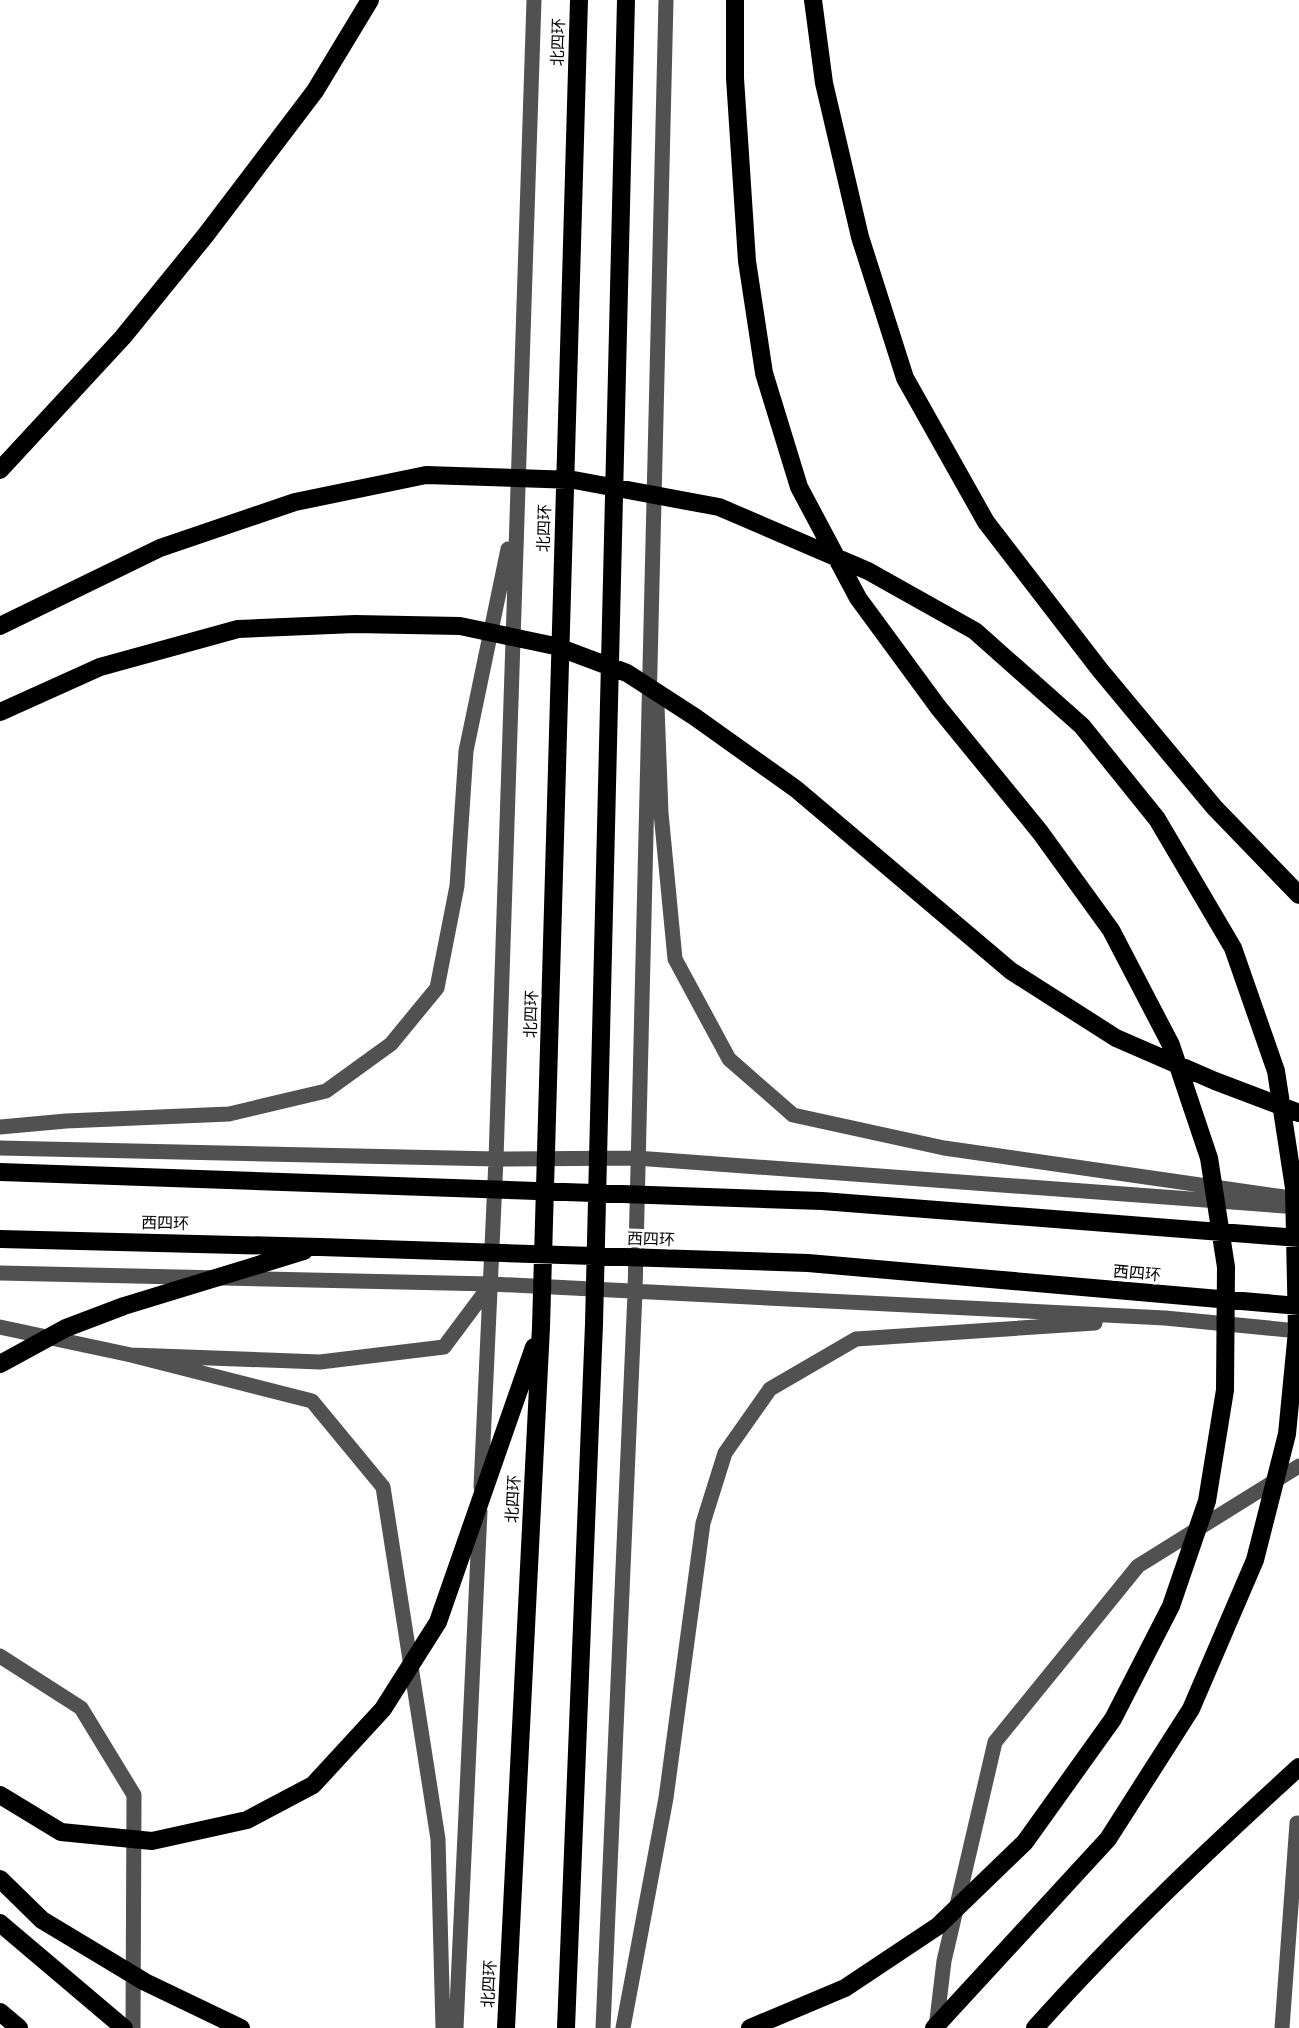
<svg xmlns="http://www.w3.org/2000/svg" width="1299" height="2028" viewBox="0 0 1299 2028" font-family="Helvetica,'Noto Sans SC',sans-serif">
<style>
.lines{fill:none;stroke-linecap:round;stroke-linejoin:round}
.minor{stroke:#515151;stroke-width:15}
.highway{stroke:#000;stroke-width:18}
.labels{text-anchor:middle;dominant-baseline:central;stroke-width:6;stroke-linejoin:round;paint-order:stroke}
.street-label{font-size:16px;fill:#000;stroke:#fff}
</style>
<rect width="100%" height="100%" fill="#fff"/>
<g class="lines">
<!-- minor -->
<path class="minor" d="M 657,706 L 661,813 L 675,959 L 729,1059 L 793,1115 L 944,1148 L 1284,1197
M 0,1127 L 66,1121 L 229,1114 L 326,1091 L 391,1044 L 437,988 L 457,886 L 466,751 L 508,549
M 0,1148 L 496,1159 L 636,1158 L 1299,1207
M 0,1273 L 491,1284 L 1165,1318 L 1299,1331
M 0,1327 L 131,1355 L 320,1362 L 444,1347 L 491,1284
M 131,1355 L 312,1401 L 383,1487 L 438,1839 L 443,2028
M 481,1487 L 496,1159 L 534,0
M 0,1656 L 81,1708 L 134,1795 L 133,2028
M 456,2028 L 480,1511
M 603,2028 L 635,1293 L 666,0
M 623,2028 L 666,1798 L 703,1523 L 725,1453 L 770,1389 L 856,1339 L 1095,1323
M 936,2028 L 944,1961 L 995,1742 L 1138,1566 L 1299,1466
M 1282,2028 L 1297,1823"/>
<!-- highway -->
<path class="highway" d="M 735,0 L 735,78 L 747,261 L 764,373 L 799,487 L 858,598 L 938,707 L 1040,832 L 1111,930 L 1171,1045 L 1209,1158 L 1226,1267 L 1225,1390 L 1207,1501 L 1171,1606 L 1113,1719 L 1025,1842 L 938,1926 L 845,1988 L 750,2028
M 813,0 L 824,83 L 860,237 L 905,378 L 986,522 L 1100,670 L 1214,807 L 1299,895
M 0,470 L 123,337 L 205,236 L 315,91 L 370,0
M 0,626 L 160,548 L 295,502 L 426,475 L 574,480 L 719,507 L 868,571 L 975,631 L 1082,726 L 1157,819 L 1233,948 L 1276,1071 L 1294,1188 L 1297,1331 L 1287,1434 L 1255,1560 L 1191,1709 L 1108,1839 L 934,2028
M 0,712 L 100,667 L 238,629 L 355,624 L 460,626 L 555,646 L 627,673 L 695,717 L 796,789 L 1011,971 L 1116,1038 L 1215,1081 L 1299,1113
M 0,1172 L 822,1201 L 1299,1238
M 0,1239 L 320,1247 L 808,1263 L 1299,1306
M 0,1364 L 66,1328 L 124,1306 L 304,1251
M 0,1795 L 61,1832 L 152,1841 L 247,1820 L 313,1785 L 383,1709 L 438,1622 L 534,1347
M 0,1879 L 42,1920 L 145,1982 L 241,2028
M 0,1923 L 124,2028
M 0,2012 L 19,2028
M 506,2028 L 541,1327 L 579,0
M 566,2028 L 594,1324 L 626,0
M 1035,2028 C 1117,1936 1208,1850 1299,1767"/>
</g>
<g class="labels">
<!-- street labels -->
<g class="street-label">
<text transform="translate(558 42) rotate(-88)">北四环</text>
<text transform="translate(544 528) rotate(-88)">北四环</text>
<text transform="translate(531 1014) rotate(-88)">北四环</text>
<text transform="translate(165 1223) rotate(1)">西四环</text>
<text transform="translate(651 1239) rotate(2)">西四环</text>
<text transform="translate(1137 1273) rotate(5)">西四环</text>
<text transform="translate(513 1499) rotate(-87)">北四环</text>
<text transform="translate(489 1984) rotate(-87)">北四环</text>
</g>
</g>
</svg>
